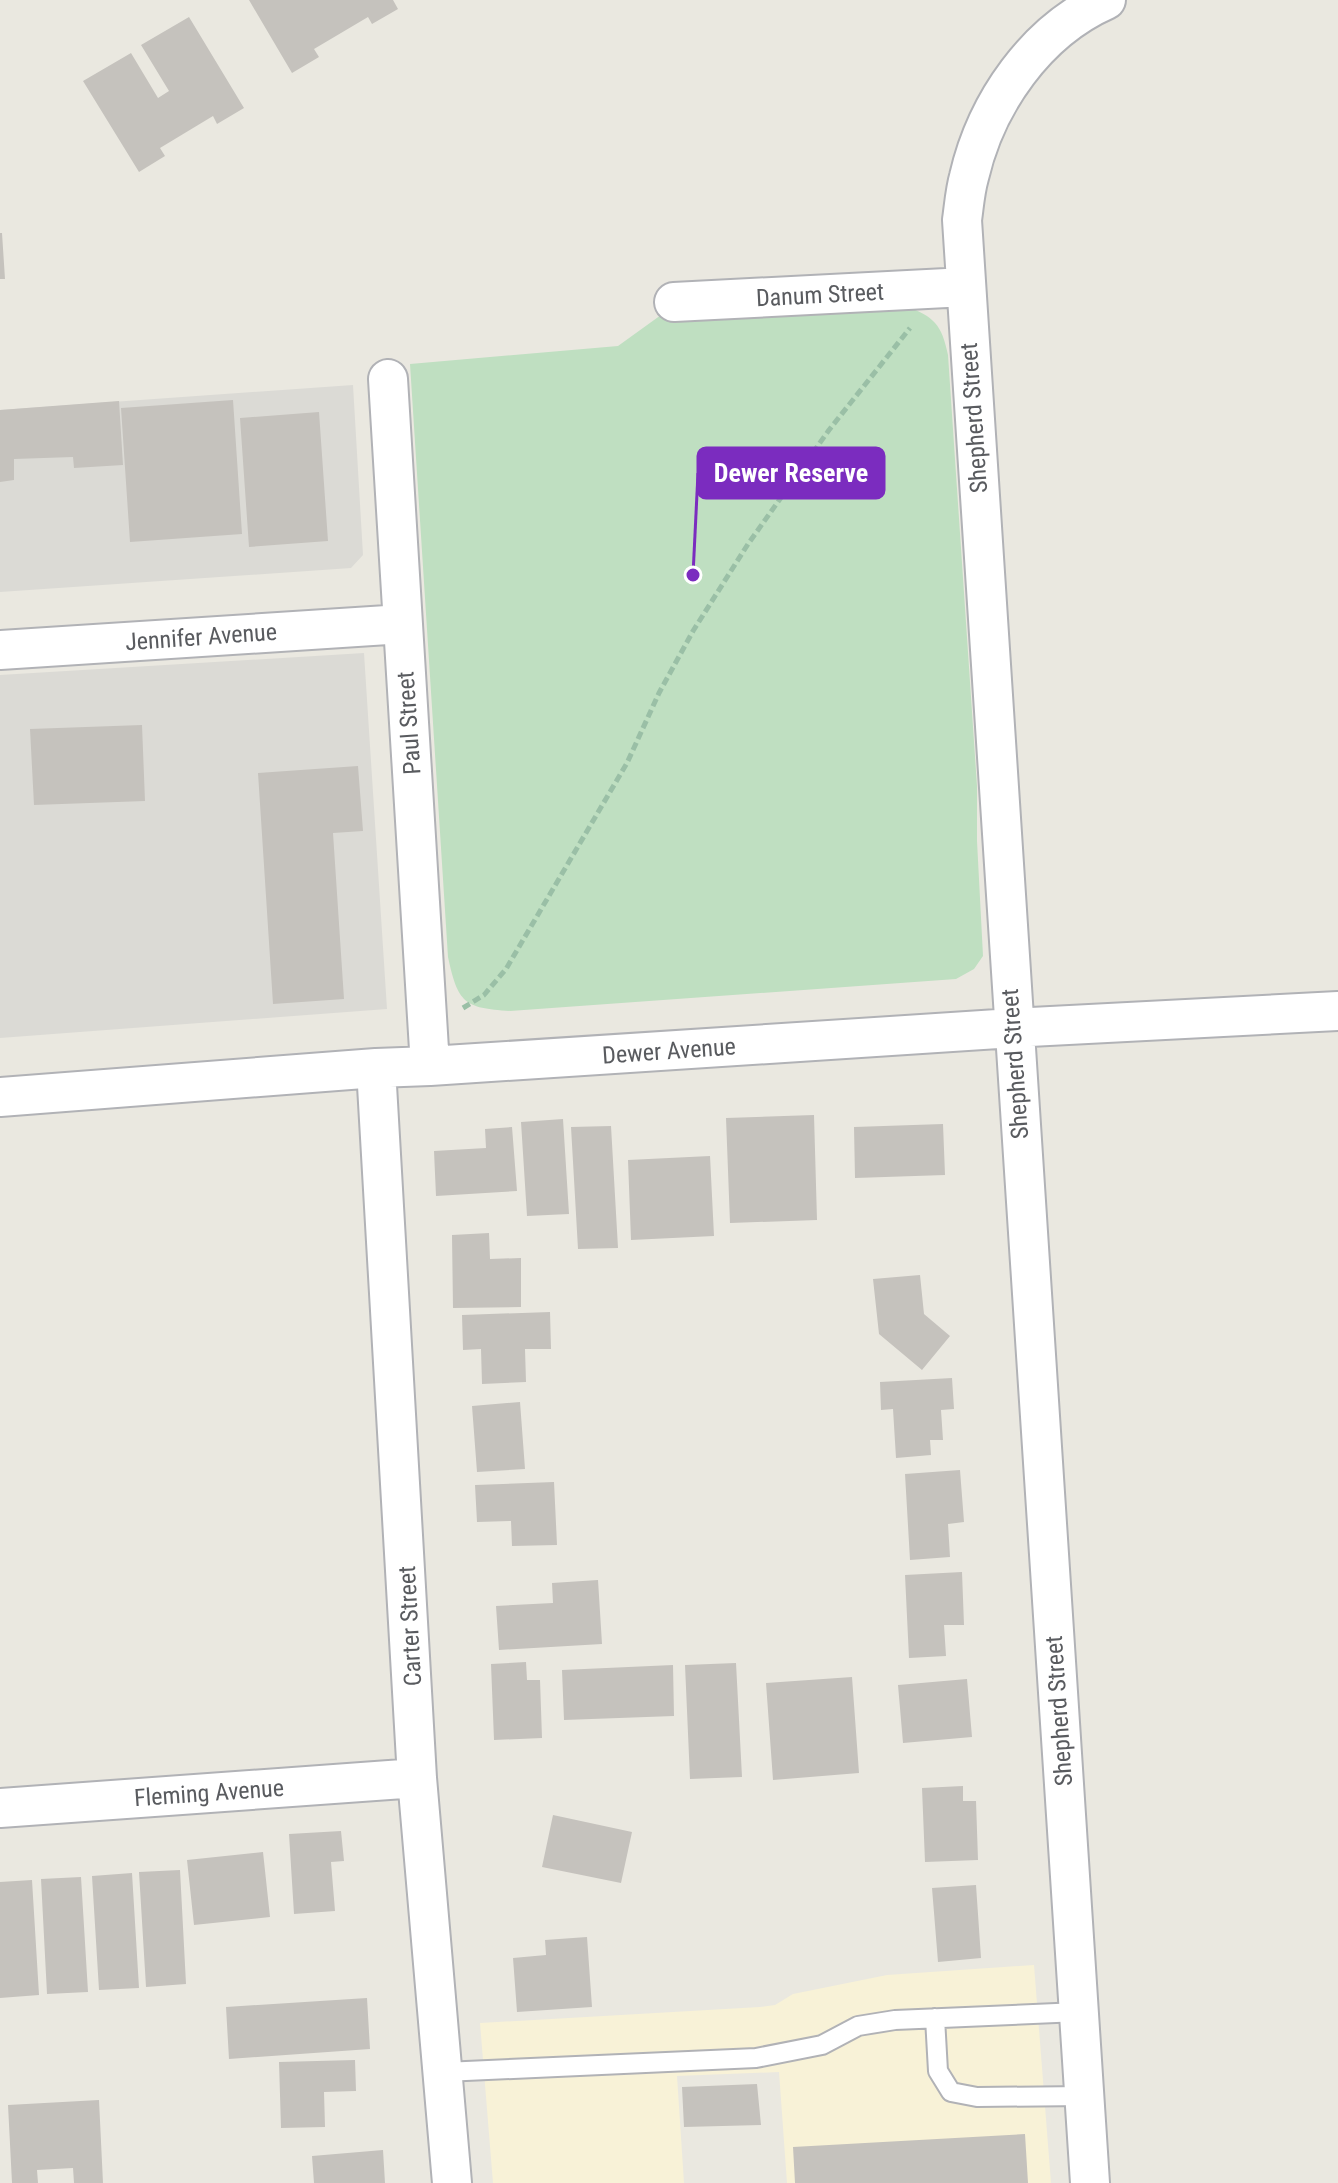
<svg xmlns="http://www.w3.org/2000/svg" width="1338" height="2183" viewBox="0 0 1338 2183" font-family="'Roboto Condensed',sans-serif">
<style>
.commercial{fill:#f8f2d7}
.industrial{fill:#dbdad5}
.green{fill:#bfdfc1}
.building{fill:#c5c2bd}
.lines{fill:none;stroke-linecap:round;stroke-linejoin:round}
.lane-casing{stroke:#b1b2b6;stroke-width:22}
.street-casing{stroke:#b1b2b6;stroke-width:42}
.path{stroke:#9abfa6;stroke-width:5;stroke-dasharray:8 4;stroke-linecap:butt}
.lane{stroke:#fff;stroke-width:18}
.street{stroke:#fff;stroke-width:38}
.labels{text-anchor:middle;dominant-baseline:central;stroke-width:6;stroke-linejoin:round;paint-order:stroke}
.street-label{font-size:24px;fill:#595b5f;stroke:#fff}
.leader{fill:none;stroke:#7b2cbf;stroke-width:3}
.callout-dot{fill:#7b2cbf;stroke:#fff;stroke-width:3}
.callout{fill:#7b2cbf;stroke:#7b2cbf;stroke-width:3}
.callout-label{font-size:26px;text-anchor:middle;font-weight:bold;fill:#fff}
</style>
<rect width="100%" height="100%" fill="#eae8e0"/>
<!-- commercial -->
<path class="commercial" d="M 1034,1965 L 1051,2183 L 787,2183 L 779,2072 L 677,2076 L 684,2183 L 493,2183 L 480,2023 L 760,2007 L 775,2005 L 793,1994 L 887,1975 Z"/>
<!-- industrial -->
<path class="industrial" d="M 353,385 L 363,555 L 351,568 L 0,592 L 0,410 Z
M 364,653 L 387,1009 L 0,1038 L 0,675 Z"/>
<!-- green -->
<path class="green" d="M 905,306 C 934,316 942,325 948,355 L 977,786 L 977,841 L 983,956 L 974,969 L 956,979 L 510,1011 C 464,1008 458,1003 448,957 L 410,364 L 618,346 L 661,315 Z"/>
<!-- building -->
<path class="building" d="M 249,0 L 393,0 L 398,9 L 372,24 L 368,17 L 314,49 L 319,57 L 292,73 Z
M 189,17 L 244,108 L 217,124 L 213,116 L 160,148 L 165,156 L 139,172 L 83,81 L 131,53 L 158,98 L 169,91 L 141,45 Z
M 0,233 L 2,233 L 5,279 L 0,279 Z
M 233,400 L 242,534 L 130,542 L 121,408 Z
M 119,401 L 123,465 L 74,468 L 73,457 L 14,459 L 14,480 L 0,482 L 0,410 Z
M 319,412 L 328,541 L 249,547 L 240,418 Z
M 142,725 L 145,801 L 34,805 L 30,729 Z
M 358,766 L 363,831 L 333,833 L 344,999 L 273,1004 L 258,773 Z
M 814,1115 L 817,1220 L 730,1223 L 726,1118 Z
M 563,1119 L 569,1214 L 527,1216 L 521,1122 Z
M 943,1124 L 945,1175 L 855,1178 L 854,1127 Z
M 611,1126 L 618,1248 L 578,1249 L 571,1127 Z
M 512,1127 L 517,1191 L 436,1196 L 434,1151 L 486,1148 L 485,1129 Z
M 710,1156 L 714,1236 L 631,1240 L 628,1160 Z
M 489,1233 L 490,1259 L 521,1258 L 521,1307 L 453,1308 L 452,1235 Z
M 920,1275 L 924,1314 L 950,1336 L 922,1370 L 879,1334 L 873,1279 Z
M 550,1312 L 551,1349 L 525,1349 L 526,1382 L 482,1384 L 481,1349 L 463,1350 L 462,1315 Z
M 952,1378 L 954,1409 L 941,1410 L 943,1440 L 930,1440 L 931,1455 L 896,1458 L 893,1409 L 881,1410 L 880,1382 Z
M 520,1402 L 525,1469 L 477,1472 L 472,1406 Z
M 960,1470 L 964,1522 L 948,1524 L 950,1557 L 910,1560 L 905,1474 Z
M 554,1482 L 557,1545 L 512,1546 L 511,1521 L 477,1522 L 475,1485 Z
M 962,1572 L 964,1625 L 944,1625 L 946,1656 L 909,1658 L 905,1575 Z
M 598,1580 L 602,1644 L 499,1650 L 496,1606 L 553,1603 L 552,1583 Z
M 526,1662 L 527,1680 L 540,1680 L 542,1738 L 494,1740 L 491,1664 Z
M 736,1663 L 742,1777 L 690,1779 L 685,1665 Z
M 673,1665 L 674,1716 L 564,1720 L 562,1670 Z
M 852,1677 L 859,1773 L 773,1780 L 766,1683 Z
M 967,1679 L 972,1737 L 903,1743 L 898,1685 Z
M 963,1786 L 963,1801 L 976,1801 L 978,1860 L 925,1862 L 922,1788 Z
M 553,1815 L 632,1832 L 621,1883 L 542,1867 Z
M 341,1831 L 344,1861 L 331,1862 L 335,1911 L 294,1914 L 289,1834 Z
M 263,1852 L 270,1917 L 194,1925 L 187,1860 Z
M 180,1870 L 186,1984 L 146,1987 L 139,1872 Z
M 132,1873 L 139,1988 L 99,1990 L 92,1876 Z
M 81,1877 L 88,1992 L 47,1994 L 41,1879 Z
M 32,1880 L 39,1995 L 0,1998 L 0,1882 Z
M 976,1885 L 981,1958 L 938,1962 L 932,1888 Z
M 587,1937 L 592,2007 L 517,2012 L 513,1958 L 546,1955 L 545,1940 Z
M 367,1998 L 370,2049 L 229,2059 L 226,2007 Z
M 355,2060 L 356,2091 L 324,2092 L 325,2127 L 281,2128 L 279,2062 Z
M 757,2084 L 761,2125 L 684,2127 L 682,2087 Z
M 99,2100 L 103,2183 L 74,2183 L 73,2168 L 37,2170 L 38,2183 L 12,2183 L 8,2105 Z
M 1025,2134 L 1028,2183 L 795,2183 L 793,2147 Z
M 383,2150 L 385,2183 L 314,2183 L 312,2156 Z"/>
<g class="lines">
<!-- lane casing -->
<g class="lane-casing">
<path id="lane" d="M 935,2018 L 938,2071 L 951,2092 L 977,2097 L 1085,2096
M 444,2072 L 756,2058 L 822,2045 L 858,2026 L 895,2020 L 1079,2012"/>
</g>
<!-- street casing -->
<g class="street-casing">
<path id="street" d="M 674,302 L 966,287
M 388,379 L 430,1066
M 0,650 L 403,624
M 376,1068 L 417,1778 L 452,2183
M 0,1097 L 376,1068 L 430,1066 L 1013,1028 L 1338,1011
M 0,1808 L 417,1778
M 1090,2183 L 962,220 C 964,206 965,191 969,177 C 986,103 1036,31 1106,0"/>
</g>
<!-- path -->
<path class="path" d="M 463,1008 L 484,995 L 506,969 L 627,763 L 659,693 L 693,631 L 748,544 L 829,430 L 910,328"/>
<!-- lane -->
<use href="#lane" class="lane"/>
<!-- street -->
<use href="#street" class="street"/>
</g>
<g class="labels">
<!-- street labels -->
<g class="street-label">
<text transform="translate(820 295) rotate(-3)">Danum Street</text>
<text transform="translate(974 418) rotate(-94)">Shepherd Street</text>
<text transform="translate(201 637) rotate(-4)">Jennifer Avenue</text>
<text transform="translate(409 723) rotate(-94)">Paul Street</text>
<text transform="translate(669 1051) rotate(-4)">Dewer Avenue</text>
<text transform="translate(1015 1064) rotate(-94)">Shepherd Street</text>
<text transform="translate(410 1626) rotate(-93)">Carter Street</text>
<text transform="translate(1059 1711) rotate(-94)">Shepherd Street</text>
<text transform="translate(209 1793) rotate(-4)">Fleming Avenue</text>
</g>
</g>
<!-- callouts -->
<path class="leader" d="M693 575L698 473"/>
<circle class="callout-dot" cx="693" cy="575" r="8"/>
<rect class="callout" x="698" y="448" width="186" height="50" rx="8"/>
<g class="callout-label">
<text x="791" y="482">Dewer Reserve</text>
</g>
</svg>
